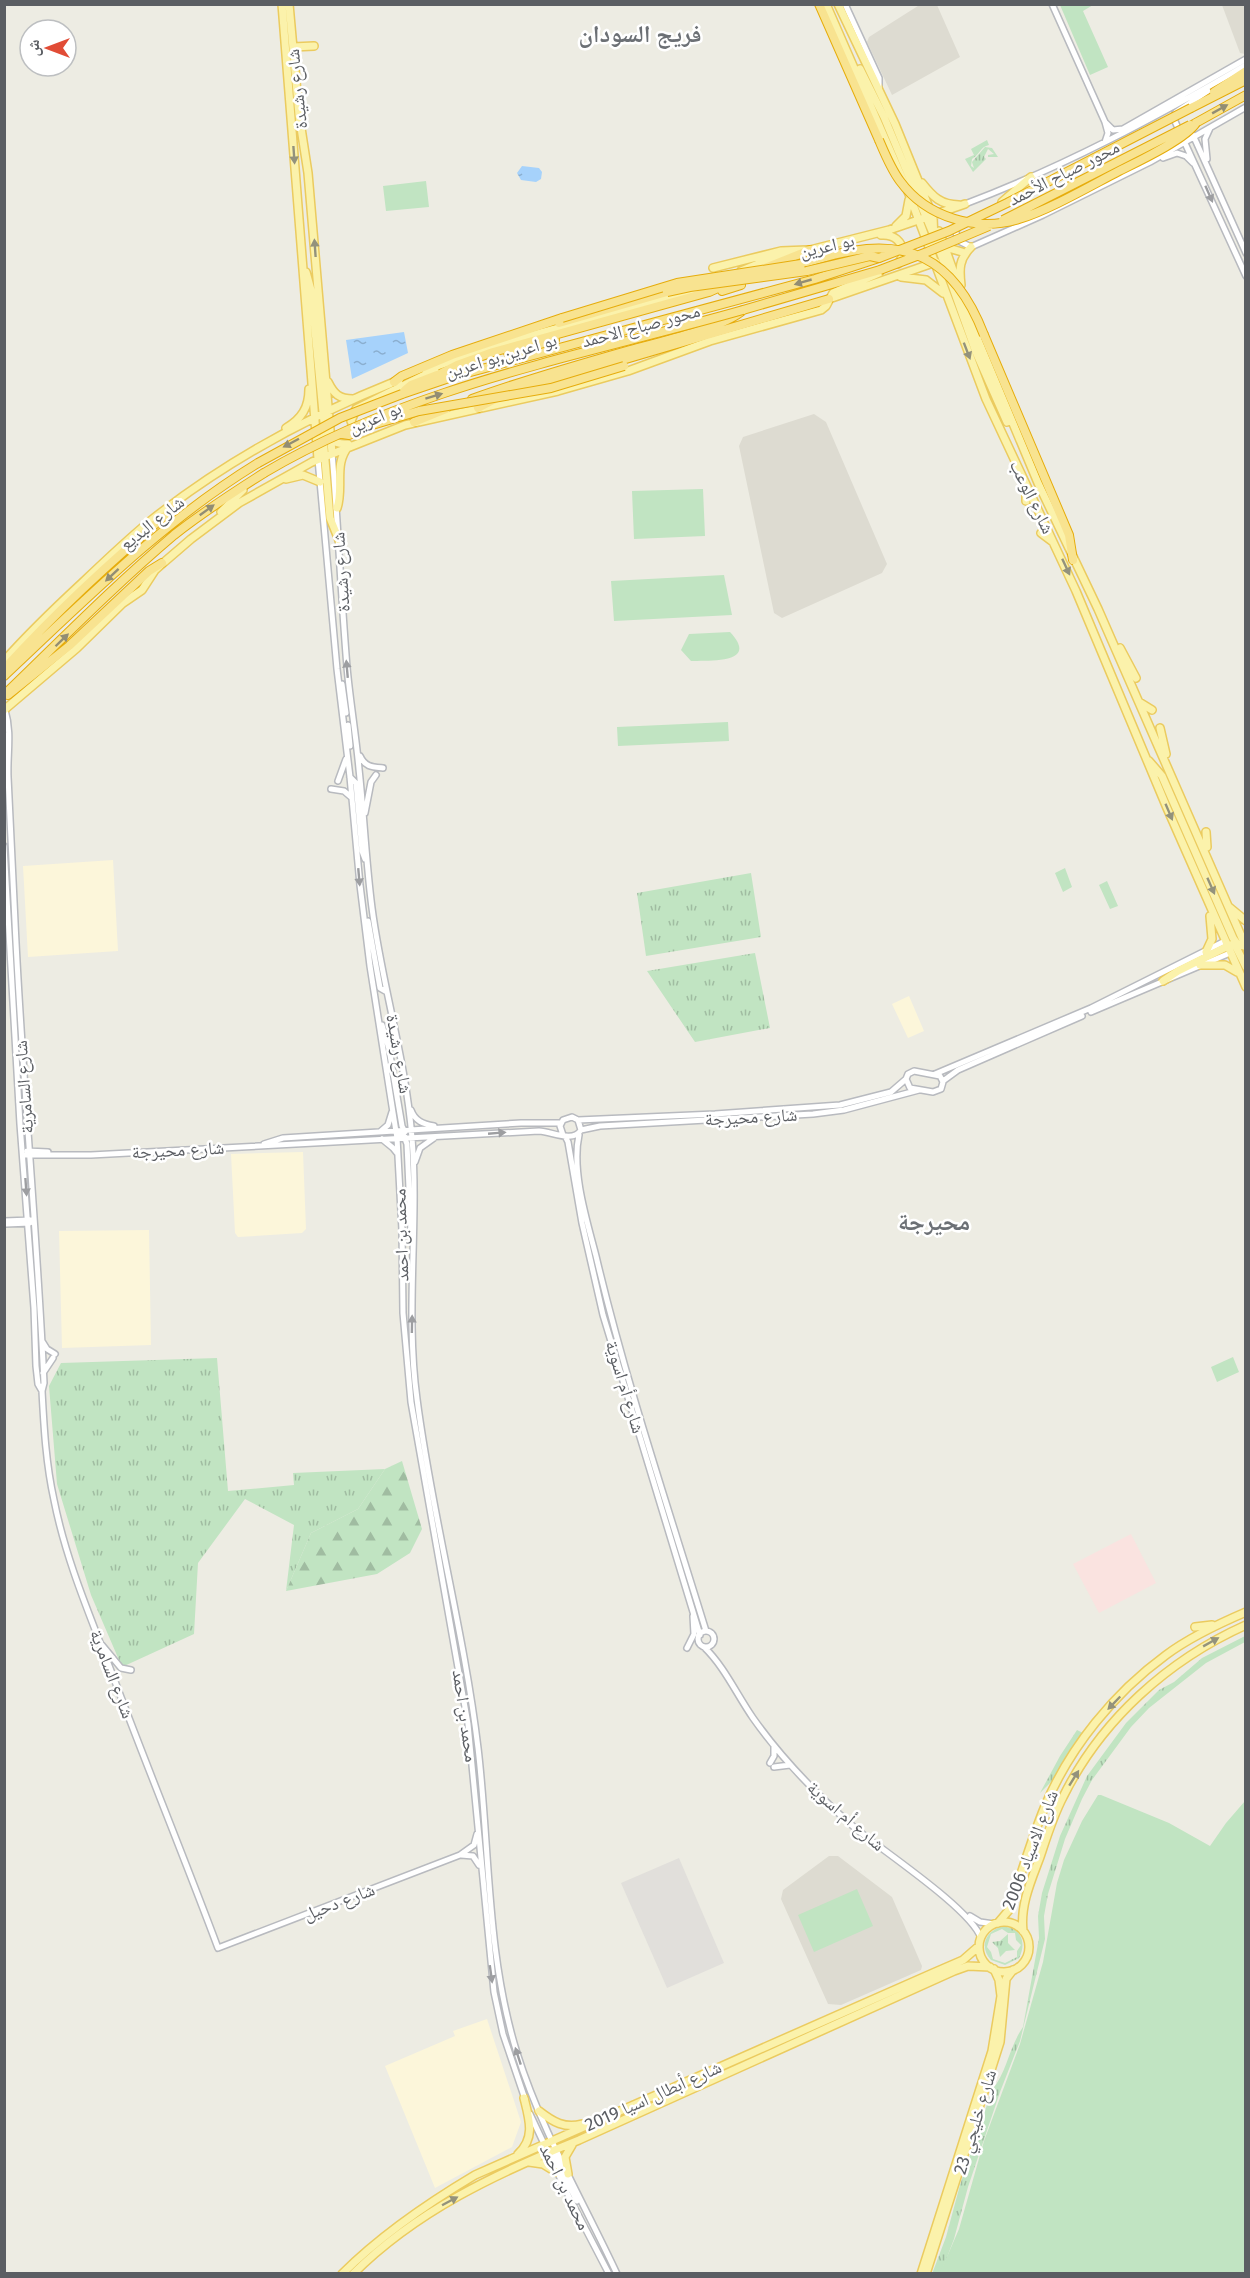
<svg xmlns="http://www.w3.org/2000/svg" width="1250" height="2278" viewBox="0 0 1250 2278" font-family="'Fira Sans','Noto Naskh Arabic',sans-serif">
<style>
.commercial{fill:#fcf6da}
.industrial{fill:#e1dfdb}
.education{fill:#dddbd1}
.medical{fill:#fae3e0}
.grass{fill:url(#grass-tufts);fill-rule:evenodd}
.forest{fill:url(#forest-firs)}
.garden{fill:#c1e4c2}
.water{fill:url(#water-ripples)}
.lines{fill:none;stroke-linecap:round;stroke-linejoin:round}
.minor-casing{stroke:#b8babf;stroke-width:8}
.major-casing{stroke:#ebcb5f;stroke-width:10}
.highway-casing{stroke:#e6ac0b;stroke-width:10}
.minor{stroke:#fff;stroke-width:5}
.major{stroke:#fbf2ab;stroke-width:7}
.highway{stroke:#f8e390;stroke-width:8}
.highway-bridge-casing{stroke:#e6ac0b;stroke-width:10;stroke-linecap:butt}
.highway-bridge{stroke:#f8e390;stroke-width:8}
.oneway{fill:#928d73}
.oneway2{fill:#93927c}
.oneway3{fill:#9d9ea1}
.labels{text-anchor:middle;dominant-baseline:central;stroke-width:5;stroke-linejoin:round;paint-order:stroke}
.street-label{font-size:18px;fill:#5b5e63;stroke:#fff}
.district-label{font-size:24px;font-weight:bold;fill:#6c7075;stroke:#fff}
</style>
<defs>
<pattern id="grass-tufts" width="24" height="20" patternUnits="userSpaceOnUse" patternTransform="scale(1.5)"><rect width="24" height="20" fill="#c1e4c2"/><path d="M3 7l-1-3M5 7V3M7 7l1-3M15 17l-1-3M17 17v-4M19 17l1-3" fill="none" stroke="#a0bca1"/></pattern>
<pattern id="forest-firs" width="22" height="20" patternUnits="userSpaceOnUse" patternTransform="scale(1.5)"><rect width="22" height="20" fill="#c1e4c2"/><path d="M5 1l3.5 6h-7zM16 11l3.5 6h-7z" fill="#a0bca1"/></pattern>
<pattern id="water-ripples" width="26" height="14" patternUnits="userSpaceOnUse" patternTransform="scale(1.5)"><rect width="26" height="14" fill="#a6d2fb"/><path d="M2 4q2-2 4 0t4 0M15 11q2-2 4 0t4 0" fill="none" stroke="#8aaecf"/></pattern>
</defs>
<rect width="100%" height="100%" fill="#edece3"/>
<!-- commercial -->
<path class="commercial" d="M 113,860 L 118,951 L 28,957 L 23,866 Z
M 909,996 L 924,1031 L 908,1038 L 892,1004 Z
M 303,1152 L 306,1229 L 302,1233 L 238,1237 L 235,1233 L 231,1154 Z
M 149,1230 L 151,1345 L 62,1348 L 59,1231 Z
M 487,2019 L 521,2122 L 512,2147 L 435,2188 L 385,2066 L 455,2036 L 453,2031 Z"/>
<!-- industrial -->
<path class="industrial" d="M 679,1858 L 724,1963 L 667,1988 L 621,1883 Z"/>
<!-- education -->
<path class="education" d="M 921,4 L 937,5 L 960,57 L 892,95 L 867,42 L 869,37 Z
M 1222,5 L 1245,5 L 1245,54 L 1240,53 Z
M 814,414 L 826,422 L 887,564 L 882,573 L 782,618 L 774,613 L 739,446 L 743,437 Z
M 829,1856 L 838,1856 L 892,1897 L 922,1966 L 921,1970 L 841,2005 L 828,2004 L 781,1899 L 783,1890 Z"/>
<!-- medical -->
<path class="medical" d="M 1131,1534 L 1156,1583 L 1099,1613 L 1073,1564 Z"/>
<!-- grass -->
<path class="grass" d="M 987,140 L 989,145 C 980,147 980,154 972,159 L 971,166 L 974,168 L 972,162 L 985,147 L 992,148 L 998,157 L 988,157 L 988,155 L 994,154 L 988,149 L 984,157 L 986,159 L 973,172 L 965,159 L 974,155 L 971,149 Z
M 751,873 L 761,937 L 646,956 L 637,893 Z
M 755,953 L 770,1028 L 695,1042 L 647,971 Z
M 217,1358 L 228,1491 L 294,1485 L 293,1473 L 385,1469 L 358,1509 L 311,1533 L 286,1591 L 294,1525 L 245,1499 L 198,1563 L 194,1634 L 122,1667 L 91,1595 L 57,1484 L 49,1386 L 61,1363 Z
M 1245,1636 L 1245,1642 L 1206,1663 L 1149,1708 L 1131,1727 L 1092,1780 L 1082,1799 L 1065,1839 L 1048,1894 L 1044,1916 L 1045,1939 L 1020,2041 L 1000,2092 L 968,2187 L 954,2239 L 941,2273 L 932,2274 L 946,2237 L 960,2185 L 992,2090 C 1007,2072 1009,2047 1023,2027 L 1039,1938 L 1038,1916 L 1042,1893 L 1060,1836 L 1087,1776 L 1126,1723 L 1159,1690 L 1174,1682 L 1202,1658 Z
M 1077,1730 L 1083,1733 L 1052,1781 L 1040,1793 L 1060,1756 Z
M 1000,1927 C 1019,1925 1028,1941 1019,1958 L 1005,1965 L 991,1960 C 980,1948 984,1933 1000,1927 ZM 1002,1929 L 1008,1933 L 1015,1933 L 1016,1940 L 1021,1945 L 1017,1951 L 1017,1957 L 1005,1963 L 993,1959 L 991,1952 L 987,1947 L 991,1934 Z
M 1008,1934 L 1008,1943 L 1015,1950 L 1006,1951 L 1000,1957 L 998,1948 L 992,1942 L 1000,1941 Z"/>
<!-- forest -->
<path class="forest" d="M 402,1461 L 422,1529 L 410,1553 L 377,1574 L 286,1591 L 311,1533 L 358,1509 L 385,1469 Z"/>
<!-- garden -->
<path class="garden" d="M 1060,5 L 1093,5 L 1083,11 L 1108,67 L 1090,75 Z
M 426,181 L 429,207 L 386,211 L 383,186 Z
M 703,489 L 705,536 L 634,539 L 632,491 Z
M 724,575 L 732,615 L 614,621 L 611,581 Z
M 730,632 C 760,664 710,660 691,661 L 681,650 L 689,634 Z
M 728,722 L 729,741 L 618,746 L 617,727 Z
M 1065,868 L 1072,887 L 1063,892 L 1055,873 Z
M 1107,881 L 1118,906 L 1110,909 L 1099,885 Z
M 1233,1357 L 1239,1372 L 1217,1382 L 1211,1367 Z
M 1098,1795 L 1101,1795 L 1169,1823 L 1210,1846 L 1226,1823 L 1245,1801 L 1245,2273 L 940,2273 L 959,2229 L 984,2141 L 1020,2044 L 1043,1962 L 1057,1883 L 1064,1860 L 1082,1821 Z
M 857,1889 L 873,1926 L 814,1952 L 798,1915 Z"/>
<!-- water -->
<path class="water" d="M 522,166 L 539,168 L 542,172 L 541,179 L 536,182 L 521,180 L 517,173 Z
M 404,332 L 408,353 L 352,379 L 346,340 Z"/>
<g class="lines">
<!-- minor casing -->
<g class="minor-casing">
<path id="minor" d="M 845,4 L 879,78 L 879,90
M 1052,4 L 1105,122 L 1108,133 L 1105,142
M 1208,91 L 1176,112 L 1173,117 L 1246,276
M 1105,122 L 1113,130 L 1123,129 L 1246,59
M 1193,135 L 1246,253
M 1163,158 L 1177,153 L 1186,156 L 1193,163
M 1207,159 L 1205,139 L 1210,128
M 965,204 C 1063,167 1155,118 1246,65
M 957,226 L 956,233 L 959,241 L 971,247 L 1043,215 L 1150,162 L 1246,107
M 332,453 C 338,524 341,595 347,667 C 350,701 356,735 359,769 C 364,815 366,862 372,908 C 382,985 406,1060 412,1138 C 419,1224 405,1312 417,1399 C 432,1516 464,1631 478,1748 C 490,1849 486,1954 517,2053 C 541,2130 583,2201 617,2274
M 318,459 L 337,669 L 350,777 L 360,885 L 370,966 L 397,1138 L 402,1230 L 403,1313 L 411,1402 L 468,1724 L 494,1992 L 503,2034 L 525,2099
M 342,684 L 346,713
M 5,710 C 12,733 7,754 8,777 C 10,825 13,874 15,922 C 22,1076 37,1229 44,1383 L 42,1391 C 44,1428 46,1464 54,1500 C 66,1561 91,1618 113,1676 C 147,1767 184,1857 218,1948 L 460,1855 L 474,1845 L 477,1834
M 348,725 L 350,746
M 4,734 L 5,758
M 360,756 C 365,767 372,767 383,768
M 350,777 L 356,783 L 362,851 L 365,859
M 338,781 L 346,759
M 331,789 L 344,791 L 351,797
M 365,813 L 371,782 L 376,775
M 4,846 L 20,1124 L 34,1308 L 36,1366 L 38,1384 L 42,1391
M 368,921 L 380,988 L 387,992
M 1091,1012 L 1230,953
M 382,1025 L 389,1049 L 402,1126 L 405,1132
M 914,1071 L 940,1076 L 943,1082 L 941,1089 L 933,1092 L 910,1088 L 906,1079 L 908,1074 Z
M 935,1074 L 1091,1008 L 1225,941
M 943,1081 L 958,1070 L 1082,1016
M 411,1110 C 415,1121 423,1124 434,1126
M 578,1120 L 715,1114 L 840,1105 L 891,1092 L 906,1079
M 581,1130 L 600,1126 L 813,1114 L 844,1110 L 919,1090
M 381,1131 L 388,1125 L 392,1112
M 397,1131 L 404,1136 L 407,1144 L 411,1233
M 579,1135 C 571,1171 587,1221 596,1256 C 626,1383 668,1507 706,1631
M 565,1136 L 568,1142 L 582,1223 L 603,1315 L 700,1635
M 382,1139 L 393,1148 L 397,1153
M 264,1144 L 283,1138 L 521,1123 L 561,1123
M 27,1151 L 48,1152
M 23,1155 L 91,1155 L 539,1131 C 553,1132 573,1143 581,1130 L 578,1120 L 572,1117 L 563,1120 L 560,1126 L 563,1135
M 415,1162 L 420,1148 L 434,1138
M 4,1221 L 31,1220
M 6,1224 L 30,1223
M 42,1341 L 47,1349 L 55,1354
M 43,1373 L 53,1358
M698 1639a8 8 0 1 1 16 0a8 8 0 1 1-16 0Z
M 102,1645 L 121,1668 L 131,1670
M 704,1647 C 724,1666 737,1695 753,1718 C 782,1759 817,1795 855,1828 C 883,1851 971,1909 981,1938
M 687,1648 L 694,1634 L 693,1616
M 770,1763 L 774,1756 L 774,1746
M 774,1767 L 790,1765
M 461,1855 L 473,1856 L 479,1865
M 970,1916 L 980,1922 L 994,1924
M 530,2114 L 570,2199 L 609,2274
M 551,2150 L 577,2201"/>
</g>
<!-- major casing -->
<g class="major-casing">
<path id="major" d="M 282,4 L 318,459
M 289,4 L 299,115 L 308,173 L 332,453
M 826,4 L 909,194 L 986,399 L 1076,591 L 1167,808 L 1246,987
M 838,4 L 895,124 L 930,210
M 293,47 L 314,46
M 860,69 L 884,117 L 932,231
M 922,183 C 933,197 941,205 959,205
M 1002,202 L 1031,177
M 896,226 L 906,216 L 909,200
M 939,231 L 978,340 L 1038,483 L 1098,609 L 1246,947
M 881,235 C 894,234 902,241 904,254 L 898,264
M 937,243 L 976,352 L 1007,422
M 945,247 L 962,252
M 806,251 L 889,230 L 965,204
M 931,251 L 934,242 L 933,216
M 713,268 L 781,251 L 807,250
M 741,271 L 763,262 L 793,254
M 306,272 L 311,290 L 325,433 C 330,442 338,444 348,444
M 901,277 L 926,280 L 943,293
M 961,285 C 959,269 959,259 971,247
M 829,299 L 936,262
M 426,370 L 500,344 L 703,288
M 328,382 C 334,394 339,399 353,399
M 286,428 C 302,419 309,407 309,389
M 356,433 L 351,421 L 356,409 L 435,370
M 323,437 L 330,518 L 339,540
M 286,479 L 303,475 L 320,482
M 1026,501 L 1026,487
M 337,508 C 344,488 333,463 349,446
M 221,512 L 243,490
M 1041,533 L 1053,542
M 1120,648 L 1136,678
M 4,661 C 29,633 55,608 82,583 C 104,562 126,541 149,522 C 224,462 311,415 399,380
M 1139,702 L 1152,710
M 4,710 L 77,648 L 123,603 L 142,590 L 155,570 L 191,539 L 239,503 L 312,462 L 405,425 L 558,391 L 628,371 L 710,341 L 821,310 L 826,306 L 833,293 L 879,273
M 1160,728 L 1166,754
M 1149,761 L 1162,776 L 1233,938 L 1238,945 L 1245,946
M 1206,832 L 1207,847
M 1229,907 L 1246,921
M 1235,945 L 1246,967
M 1206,952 L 1212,939 L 1210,916
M 1200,965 L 1225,965 L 1237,972
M 1163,981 L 1178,971 L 1230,945
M 1195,1627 L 1212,1625
M979 1947a25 25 0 1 1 50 0a25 25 0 1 1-50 0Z
M 998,1923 L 1009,1910 C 1021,1875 1031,1840 1045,1806 C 1070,1747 1114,1693 1166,1655 C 1190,1637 1218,1624 1246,1612
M 1023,1931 C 1020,1905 1031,1881 1040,1857 C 1047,1836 1053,1816 1063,1797 C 1101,1720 1168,1660 1246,1625
M 539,2111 C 553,2122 565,2129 582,2124
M 518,2154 C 536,2138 529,2118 524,2098
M 529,2162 L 543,2164 L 556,2172
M 568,2174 L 565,2157 L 572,2145
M 342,2274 C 381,2235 428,2203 475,2175 L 933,1973 L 963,1960 L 979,1946
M 353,2274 C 416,2211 497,2173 579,2140 L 954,1971 L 968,1966 L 990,1967
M 921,2274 L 992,2051 L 1001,1996 L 999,1980 L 994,1969
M 926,2274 L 1000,2042 L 1006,1979 L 1013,1970"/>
</g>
<!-- highway casing -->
<g class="highway-casing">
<path id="highway" d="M 819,4 L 879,140
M 1214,92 L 1246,71
M 1191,108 L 1246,80
M 1192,125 L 1246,95
M 801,264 L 826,257
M 765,268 L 810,250
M 722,291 L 741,285
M 559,323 L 667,292
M 984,335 L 1069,535 L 1073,560
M 508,353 L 555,340
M 434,377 L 457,365 L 493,352 L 709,292 L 729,283
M 394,382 L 402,376 L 452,355 L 562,318
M 405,390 L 411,385 L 437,375
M 514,392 L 829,299
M 402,394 L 452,377 L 815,279 L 879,258
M 472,399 C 524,380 577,365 630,350 C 656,343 725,327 743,310 L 880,270
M 478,408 L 497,398
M 414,422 L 446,409
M 4,669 C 56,612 113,559 172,510 L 176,503
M 4,676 C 85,600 163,521 258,463
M 4,695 C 60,641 115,585 174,535 C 203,512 234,492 264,473
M 8,695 L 69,646 L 149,571 L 162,563"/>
</g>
<!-- minor -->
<use href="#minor" class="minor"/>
<!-- major -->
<use href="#major" class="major"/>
<!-- highway -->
<use href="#highway" class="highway"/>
<!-- highway-bridge casing -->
<g class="highway-bridge-casing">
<path id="highway-bridge" d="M 879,140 C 885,154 891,169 900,181 C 927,218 977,232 1019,219 C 1049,210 1090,186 1119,171 C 1137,162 1186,139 1196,123
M 1003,220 L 1190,125
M 826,257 C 906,234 954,257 984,335
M 880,270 L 927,252 L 989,226
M 667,292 L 690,287 L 807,271 L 870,256 L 879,258 L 949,231 L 1007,203 L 1191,108
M 562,318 L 677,283 L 801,264
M 342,434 L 349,435 L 369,426 L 419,411 L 551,388 L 624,366
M 258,463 L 340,418 L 402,394
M 264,473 C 411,386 581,356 743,310"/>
</g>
<!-- highway-bridge -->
<use href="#highway-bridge" class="highway-bridge"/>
</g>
<!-- one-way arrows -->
<defs><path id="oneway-solid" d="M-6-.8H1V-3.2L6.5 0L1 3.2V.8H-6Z" transform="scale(1.5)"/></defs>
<g class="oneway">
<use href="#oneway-solid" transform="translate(1220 109) rotate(-29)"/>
<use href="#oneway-solid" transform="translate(803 282) rotate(164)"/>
<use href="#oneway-solid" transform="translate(434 396) rotate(-17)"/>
<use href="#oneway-solid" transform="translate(291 443) rotate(152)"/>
<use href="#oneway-solid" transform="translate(207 510) rotate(-36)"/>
<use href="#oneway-solid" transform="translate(112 575) rotate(137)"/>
<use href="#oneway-solid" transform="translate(62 640) rotate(-44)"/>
</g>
<g class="oneway2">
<use href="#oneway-solid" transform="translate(294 155) rotate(86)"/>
<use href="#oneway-solid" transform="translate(315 248) rotate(-94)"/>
<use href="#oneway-solid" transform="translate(967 351) rotate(69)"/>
<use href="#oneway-solid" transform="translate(1066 567) rotate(65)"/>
<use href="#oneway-solid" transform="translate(1169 812) rotate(67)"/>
<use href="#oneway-solid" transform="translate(1211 886) rotate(66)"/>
<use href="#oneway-solid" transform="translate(1211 1642) rotate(-29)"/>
<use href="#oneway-solid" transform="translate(1114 1703) rotate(134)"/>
<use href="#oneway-solid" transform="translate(1074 1778) rotate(-58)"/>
<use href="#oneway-solid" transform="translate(450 2201) rotate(-28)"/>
</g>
<g class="oneway3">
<use href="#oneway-solid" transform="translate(1209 194) rotate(66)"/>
<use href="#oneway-solid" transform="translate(347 669) rotate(-95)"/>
<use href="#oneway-solid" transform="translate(359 877) rotate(85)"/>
<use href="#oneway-solid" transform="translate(497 1133) rotate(-5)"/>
<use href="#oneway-solid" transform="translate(26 1187) rotate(86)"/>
<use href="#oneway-solid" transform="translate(412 1324) rotate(-89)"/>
<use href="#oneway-solid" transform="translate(491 1974) rotate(82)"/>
<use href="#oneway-solid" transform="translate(518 2056) rotate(-108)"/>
</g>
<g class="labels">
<!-- street labels -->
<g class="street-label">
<text transform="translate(297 89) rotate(-96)">شارع رشيدة</text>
<text transform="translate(1064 173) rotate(-27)">محور صباح الأحمد</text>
<text transform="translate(827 246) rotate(-13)">بو اعرين</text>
<text transform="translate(641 326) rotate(-15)">محور صباح الاحمد</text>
<text transform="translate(501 356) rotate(-17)">بو اعرين,بو اعرين</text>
<text transform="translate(375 418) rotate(-23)">بو اعرين</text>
<text transform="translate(1032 497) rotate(64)">شارع الوعب</text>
<text transform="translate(152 523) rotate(-38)">شارع البديع</text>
<text transform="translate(341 572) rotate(-94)">شارع رشيدة</text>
<text transform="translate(399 1054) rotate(80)">شارع رشيدة</text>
<text transform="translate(24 1087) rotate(-94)">شارع السامرية</text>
<text transform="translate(751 1117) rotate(-3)">شارع محيرجة</text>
<text transform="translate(178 1150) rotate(-3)">شارع محيرجة</text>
<text transform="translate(401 1235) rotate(-92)">محمد بن احمد</text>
<text transform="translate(625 1387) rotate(73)">شارع أم اسوية</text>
<text transform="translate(112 1674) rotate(69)">شارع السامرية</text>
<text transform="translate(465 1716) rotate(82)">محمد بن احمد</text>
<text transform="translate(846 1816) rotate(41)">شارع أم اسوية</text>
<text transform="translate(1030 1850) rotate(-69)">شارع الاسياد 2006</text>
<text transform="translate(339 1902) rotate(-21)">شارع دحيل</text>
<text transform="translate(653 2096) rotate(-24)">شارع أبطال اسيا 2019</text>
<text transform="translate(975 2122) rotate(-73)">شارع خليجي 23</text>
<text transform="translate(565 2187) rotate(64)">محمد بن احمد</text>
</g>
<!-- district labels -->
<g class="district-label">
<text x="640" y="34">فريج السودان</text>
<text x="934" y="1222">محيرجة</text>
</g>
</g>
<!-- border -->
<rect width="1250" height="2278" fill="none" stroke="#5b5e63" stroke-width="12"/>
<!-- north arrow -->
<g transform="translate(48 48) rotate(270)"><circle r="28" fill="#ffffff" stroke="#bdbfc1" stroke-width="1.5"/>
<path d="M0-4.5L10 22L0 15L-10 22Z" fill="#e14c36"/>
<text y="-9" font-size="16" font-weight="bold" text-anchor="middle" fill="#5b5e63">ش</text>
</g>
</svg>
